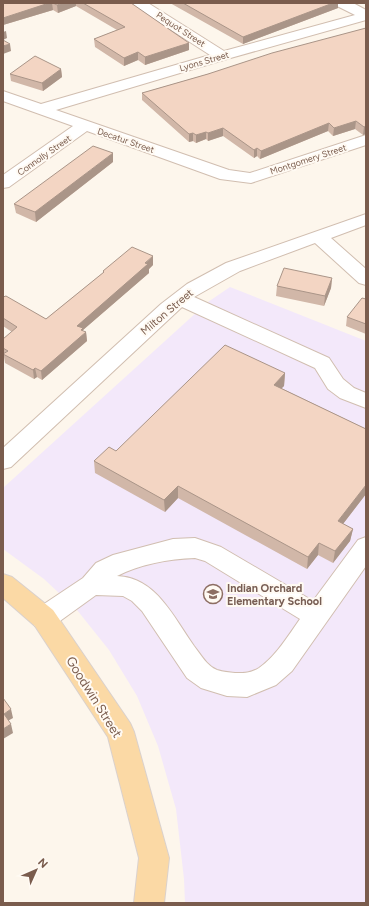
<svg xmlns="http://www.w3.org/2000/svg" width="369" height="906" viewBox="0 0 369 906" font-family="Figtree,sans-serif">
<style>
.education{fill:#f3e8fa}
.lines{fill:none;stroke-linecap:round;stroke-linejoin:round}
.minor-casing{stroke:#d1beb0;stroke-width:2}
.major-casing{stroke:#dad1cd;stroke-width:2}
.minor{fill:#fff;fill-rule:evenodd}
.major{fill:#fbd9a5;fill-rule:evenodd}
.wall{fill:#d1b7a8}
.shaded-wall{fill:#aa9588}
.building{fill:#f3d5c3;stroke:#aa9588}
.labels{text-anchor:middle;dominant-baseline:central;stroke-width:4;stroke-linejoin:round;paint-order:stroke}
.far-street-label{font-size:9px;fill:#7a5c4d;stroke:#fffaf3}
.street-label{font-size:11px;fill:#7a5c4d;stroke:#fffaf3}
.education-label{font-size:11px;font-weight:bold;fill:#785e54;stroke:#fffaf3;text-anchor:start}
.near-street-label{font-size:13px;fill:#7a5c4d;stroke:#fffaf3}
</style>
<rect width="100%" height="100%" fill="#fdf6ec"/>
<!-- education -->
<path class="education" d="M 230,287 L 366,341 L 366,903 L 185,903 L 184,879 L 176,809 L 158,746 L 137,696 L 109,650 L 77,610 L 44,579 L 3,549 L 3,488 L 208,302 Z"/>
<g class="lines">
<!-- minor casing -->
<g class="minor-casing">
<path id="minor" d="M 132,3 L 148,3 L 224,51 L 355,15 L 337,6 L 335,3 L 353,3 L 366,10 L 366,20 L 227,59 L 56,110 L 229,170 L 250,173 L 366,135 L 366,145 L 251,183 L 220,179 L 87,131 L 9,187 L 3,188 L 3,175 L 73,126 L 3,101 L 3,91 L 41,104 L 210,55 L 134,6 Z
M 366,214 L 366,225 L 331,238 L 366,269 L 366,285 L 359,283 L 315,243 L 240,271 L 194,297 L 329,358 L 343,379 L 354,388 L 366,393 L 366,408 L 340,398 L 328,389 L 315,368 L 182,307 L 11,467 L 3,469 L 3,448 L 161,304 L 187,284 L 226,263 Z
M 366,537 L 366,566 L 292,671 L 276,685 L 247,697 L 227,696 L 201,688 L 187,678 L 142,611 L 132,601 L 123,596 L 96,595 L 53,626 L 44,629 L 35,626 L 31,618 L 35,610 L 83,578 L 96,563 L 113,555 L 173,539 L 195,538 L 221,547 L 313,601 L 358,540 ZM 195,558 L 205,561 L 300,619 C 288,636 276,656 259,668 C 251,673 244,673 235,673 C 229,672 223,672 217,670 C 207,666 201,655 194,646 C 174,618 156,577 117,576 C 141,564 168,559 195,558 Z"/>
</g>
<!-- major casing -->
<g class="major-casing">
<path id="major" d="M 3,574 L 12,577 L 53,610 L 130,723 L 134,732 L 169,858 L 164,903 L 134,903 L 139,858 L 108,737 L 35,626 L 3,598 Z"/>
</g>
<!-- minor -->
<use href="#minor" class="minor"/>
<!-- major -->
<use href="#major" class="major"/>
</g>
<!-- wall -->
<path class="wall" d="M 3,3 L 131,3 L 189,50 L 145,65 L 138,60 L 124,66 L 95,47 L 94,39 L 117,30 L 76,6 L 58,13 L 53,10 L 3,25 Z
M 170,3 L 338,3 L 338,8 L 243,44 Z
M 366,28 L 366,134 L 363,135 L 355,129 L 333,136 L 328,131 L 260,159 L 257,156 L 254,158 L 223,136 L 208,141 L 206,139 L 196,143 L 193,141 L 189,142 L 142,100 L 142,93 L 208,74 Z
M 61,69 L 62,77 L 43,91 L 11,81 L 10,74 Z
M 113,162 L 36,222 L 16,213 L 14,204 Z
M 153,265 L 149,269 L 149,273 L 83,330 L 83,331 L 86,332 L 87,341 L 42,380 L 37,377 L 34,379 L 5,363 L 4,357 L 3,356 L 3,339 L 12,332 L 3,326 L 3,297 L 46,319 L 103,273 L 103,271 Z
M 332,278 L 331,288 L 324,306 L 276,296 L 277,286 Z
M 366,299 L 366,334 L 346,326 L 347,317 Z
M 285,373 L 284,386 L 281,388 L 366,429 L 366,494 L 343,524 L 353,529 L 350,541 L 333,563 L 318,555 L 307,569 L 178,498 L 165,512 L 95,473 L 94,461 Z"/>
<!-- shaded-wall -->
<path class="shaded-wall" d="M 49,3 L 52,3 L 53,10 L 3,25 L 3,18 Z
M 64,3 L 76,3 L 76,6 L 58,13 L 57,5 Z
M 333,3 L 338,3 L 338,8 L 243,44 L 243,37 Z
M 6,31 L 7,38 L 3,40 L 3,32 Z
M 189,43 L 189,50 L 145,65 L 145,57 Z
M 10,44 L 11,51 L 3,54 L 3,46 Z
M 138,52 L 138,60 L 124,66 L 124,58 Z
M 61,69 L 62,77 L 43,91 L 42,83 Z
M 356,121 L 355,129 L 333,136 L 334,128 Z
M 329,123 L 328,131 L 260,159 L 261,151 Z
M 366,126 L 366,134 L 363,135 L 364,127 Z
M 223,128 L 223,136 L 208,141 L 208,133 Z
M 206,132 L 206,139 L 196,143 L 196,135 Z
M 193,133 L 193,141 L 189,142 L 189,134 Z
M 257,148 L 257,156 L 254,158 L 254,150 Z
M 113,153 L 113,162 L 36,222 L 35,212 Z
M 153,256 L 153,265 L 149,269 L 149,273 L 83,330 L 83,335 L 86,332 L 87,341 L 42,380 L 41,371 L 77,326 Z
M 332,278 L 331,288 L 324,306 L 325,296 Z
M 35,368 L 37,377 L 34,379 L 33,370 Z
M 285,373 L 284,386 L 273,397 L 274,385 Z
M 366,485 L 366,494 L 336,533 L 338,521 Z
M 178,486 L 178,498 L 165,512 L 164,500 Z
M 353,529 L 350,541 L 333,563 L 335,551 Z
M 319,543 L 318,555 L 307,569 L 308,557 Z
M 11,709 L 13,718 L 6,722 L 4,714 Z
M 11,724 L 13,733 L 3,739 L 3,729 Z"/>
<!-- building -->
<path class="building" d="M 3,3 L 49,3 L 3,18 Z
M 53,3 L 64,3 L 57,5 Z
M 83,3 L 131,3 L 189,43 L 145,57 L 138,52 L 124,58 L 94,39 L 125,27 Z
M 183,3 L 333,3 L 243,37 Z
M 366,28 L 366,126 L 364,127 L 356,121 L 334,128 L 329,123 L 261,151 L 257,148 L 254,150 L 223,128 L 208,133 L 206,132 L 196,135 L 193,133 L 189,134 L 142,93 L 208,74 L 272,53 Z
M 3,40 L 10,44 L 3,46 Z
M 35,56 L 61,69 L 42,83 L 10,74 Z
M 93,146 L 113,153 L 35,212 L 14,204 Z
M 132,247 L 153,256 L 145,263 L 148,264 L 77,326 L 83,328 L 81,330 L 86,332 L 41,371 L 35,368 L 33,370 L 3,354 L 8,351 L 3,348 L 3,339 L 17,327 L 3,318 L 3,297 L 6,296 L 46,319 L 104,272 L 103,271 Z
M 284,268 L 332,278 L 325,296 L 277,286 Z
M 362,298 L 366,299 L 366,324 L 347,317 Z
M 225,345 L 285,373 L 274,385 L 366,429 L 366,485 L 338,521 L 353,529 L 335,551 L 319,543 L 308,557 L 178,486 L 164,500 L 94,461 L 109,447 L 116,451 Z
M 3,698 L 11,709 L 4,714 L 11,724 L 3,729 Z"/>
<!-- icons -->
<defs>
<g id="school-ring" transform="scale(1)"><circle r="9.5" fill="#fffaf3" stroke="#8d6e63" stroke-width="1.5"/><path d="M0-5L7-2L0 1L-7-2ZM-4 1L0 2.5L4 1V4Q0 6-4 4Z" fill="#8d6e63"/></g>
</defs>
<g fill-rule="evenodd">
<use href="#school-ring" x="213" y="594"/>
</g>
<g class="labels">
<!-- far-street labels -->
<g class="far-street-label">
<text transform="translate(181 29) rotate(33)">Pequot Street</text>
<text transform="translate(204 61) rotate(-16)">Lyons Street</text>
<text transform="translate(126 140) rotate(19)">Decatur Street</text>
<text transform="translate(44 155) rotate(-35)">Connolly Street</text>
<text transform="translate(308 159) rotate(-18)">Montgomery Street</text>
</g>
<!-- street labels -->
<g class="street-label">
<text transform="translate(167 312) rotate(-40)">Milton Street</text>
</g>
<!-- education labels -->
<g class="education-label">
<text x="227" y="588">Indian Orchard<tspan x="227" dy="13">Elementary School</tspan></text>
</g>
<!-- near-street labels -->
<g class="near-street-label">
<text transform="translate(94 697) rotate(58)">Goodwin Street</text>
</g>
</g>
<!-- border -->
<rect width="369" height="906" fill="none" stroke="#7a5c4d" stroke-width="8"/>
<!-- north arrow -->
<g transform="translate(36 870) rotate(45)" stroke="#fffaf3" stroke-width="3" paint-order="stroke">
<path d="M0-3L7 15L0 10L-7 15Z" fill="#7a5c4d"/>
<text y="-6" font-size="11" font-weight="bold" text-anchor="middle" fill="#7a5c4d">N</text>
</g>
</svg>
